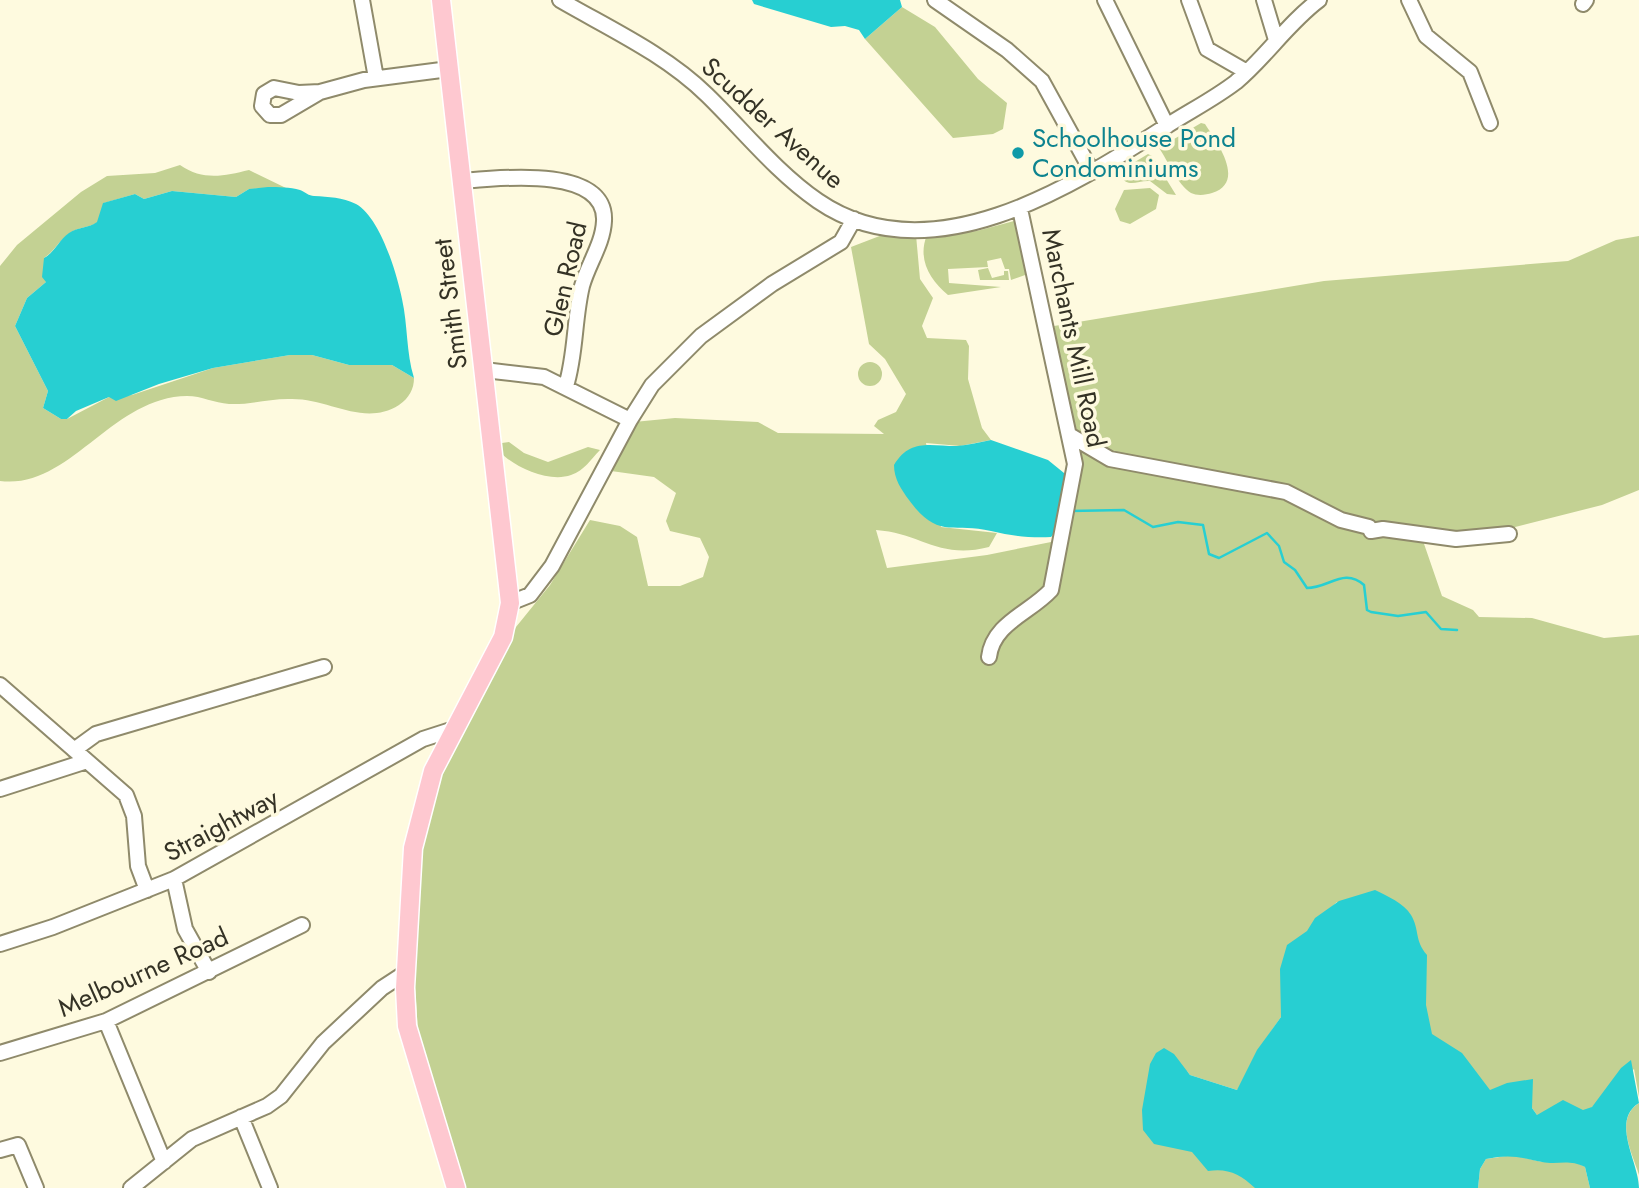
<svg xmlns="http://www.w3.org/2000/svg" width="1639" height="1188" viewBox="0 0 1639 1188" font-family="Jost,sans-serif">
<style>
.green{fill:#c3d193}
.water{fill:#27cfd2}
.lines{fill:none;stroke-linecap:round;stroke-linejoin:round}
.stream{stroke:#27cfd2;stroke-width:2.5}
.minor-casing{stroke:#8f8a6b;stroke-width:18}
.major-casing{stroke:#fff;stroke-width:21}
.minor{stroke:#fff;stroke-width:14}
.major{stroke:#fec8d0;stroke-width:18}
.culture-dot{fill:#0f9aa8;stroke:#fefadf;stroke-width:2.5}
.labels{text-anchor:middle;dominant-baseline:central;stroke-width:7;stroke-linejoin:round;paint-order:stroke}
.street-label{font-size:26px;fill:#343225;stroke:#fefadf}
.culture-label{font-size:26px;fill:#0d838f;stroke:#fefadf;text-anchor:start}
</style>
<rect width="100%" height="100%" fill="#fefadf"/>
<!-- green -->
<path class="green" d="M 902,7 L 935,27 L 978,79 L 1007,103 L 1003,129 L 993,134 L 953,138 L 865,39 Z
M 1201,123 L 1205,124 C 1216,141 1247,182 1212,193 C 1206,195 1197,196 1191,193 C 1178,185 1168,161 1159,148 Z
M 1148,154 L 1152,156 L 1176,195 L 1167,194 L 1150,181 C 1138,180 1128,189 1121,176 L 1125,168 Z
M 180,165 C 203,181 224,176 249,170 L 286,188 L 249,189 L 236,197 L 172,191 L 144,199 L 135,194 L 104,203 L 98,222 C 89,228 78,227 70,233 C 59,240 55,251 44,258 L 46,282 L 27,298 L 15,326 L 48,391 L 43,408 L 61,419 L 67,419 L 109,397 L 132,395 L 213,368 L 290,355 L 312,355 L 349,365 L 392,365 L 414,378 C 414,389 409,398 399,405 C 364,427 330,399 292,399 C 271,398 250,405 229,404 C 214,403 202,396 187,396 C 111,397 70,490 0,481 L 0,266 L 17,245 L 81,192 L 107,176 L 155,173 Z
M 1150,188 L 1159,195 L 1156,209 L 1130,224 L 1120,221 L 1115,209 L 1124,190 Z
M 1014,221 L 1018,223 L 1028,274 L 1011,280 L 1009,269 L 1005,269 L 1001,258 L 987,261 L 988,267 L 948,269 L 949,283 L 1001,287 L 948,295 C 930,280 917,259 927,235 L 977,231 Z
M 890,232 L 916,235 L 920,279 L 933,298 L 922,326 L 927,338 L 966,340 L 969,346 L 968,379 L 982,428 L 991,440 L 960,446 L 926,443 L 941,527 L 997,533 L 989,547 C 939,560 921,533 876,530 L 887,568 L 987,555 L 1056,541 L 1064,515 L 1072,418 L 1054,326 L 1324,281 L 1568,261 L 1616,240 L 1639,236 L 1639,490 L 1602,505 L 1468,539 L 1422,538 L 1442,596 L 1473,610 L 1479,617 L 1532,618 L 1604,638 L 1639,635 L 1639,1097 L 1634,1069 L 1588,1111 L 1537,1115 L 1532,1108 L 1497,1098 L 1435,1046 L 1337,902 L 1326,912 L 1281,1017 L 1265,1040 L 1255,1073 L 1237,1090 L 1190,1075 L 1187,1071 L 1227,1163 L 1258,1188 L 465,1188 L 418,1032 L 414,970 L 423,831 L 439,775 L 516,627 L 550,585 L 590,520 L 620,526 L 637,537 L 648,586 L 680,586 L 703,577 L 709,557 L 700,538 L 670,531 L 666,521 L 676,493 L 654,477 L 611,471 L 634,422 L 675,418 L 758,422 L 778,433 L 884,434 L 874,426 L 878,420 L 896,412 L 906,394 L 885,359 L 869,344 L 851,247 Z
M 988,268 L 992,278 L 1004,275 L 1004,271 L 1008,271 L 1009,280 L 980,280 L 978,270 Z
M858 374a12 12 0 1 1 24 0a12 12 0 1 1-24 0Z
M 509,442 L 524,453 L 548,462 L 588,447 L 600,450 C 590,460 585,470 571,475 C 549,483 514,467 500,452 L 502,443 Z
M 1639,1103 L 1639,1175 C 1632,1153 1614,1119 1639,1103 Z
M 1513,1155 L 1542,1162 L 1572,1160 L 1585,1167 L 1590,1188 L 1478,1188 L 1480,1169 L 1486,1159 Z"/>
<!-- water -->
<path class="water" d="M 752,0 L 900,0 L 902,7 L 865,39 L 859,30 L 845,26 L 831,27 L 754,4 Z
M 268,187 C 278,187 290,187 300,190 C 305,192 309,196 314,196 C 329,197 342,197 356,204 C 380,217 397,274 402,299 C 408,326 406,352 414,378 L 392,365 L 349,365 L 312,355 L 290,355 L 213,368 L 159,384 L 116,401 L 109,397 L 76,411 L 67,419 L 61,419 L 43,408 L 48,391 L 15,326 L 27,298 L 46,282 L 42,277 L 44,258 C 55,252 59,240 69,233 C 78,227 89,228 97,222 L 103,203 L 135,194 L 144,199 L 172,191 L 236,197 L 249,189 Z
M 991,440 L 1048,460 L 1064,473 C 1066,493 1067,523 1051,537 C 1030,538 1012,536 991,531 C 952,522 938,540 909,500 C 901,489 894,479 894,465 C 910,438 930,446 957,446 C 968,445 980,442 991,440 Z
M 1375,890 C 1387,896 1404,903 1411,915 C 1420,930 1414,940 1427,955 L 1426,1005 L 1432,1034 L 1462,1053 L 1490,1090 L 1507,1083 L 1533,1079 L 1532,1108 L 1537,1115 L 1563,1100 L 1583,1110 L 1592,1107 L 1621,1068 L 1631,1060 L 1639,1103 C 1610,1121 1639,1162 1639,1188 L 1590,1188 L 1585,1167 C 1569,1159 1558,1165 1542,1162 C 1519,1157 1510,1154 1486,1159 L 1480,1169 L 1478,1188 L 1255,1188 C 1240,1174 1228,1168 1208,1171 L 1192,1152 L 1154,1144 L 1143,1130 L 1142,1110 L 1150,1064 L 1156,1053 L 1164,1048 L 1174,1054 L 1190,1075 L 1237,1090 L 1257,1050 L 1281,1017 L 1280,969 L 1287,945 L 1307,931 L 1315,918 L 1339,901 Z"/>
<g class="lines">
<!-- stream -->
<path class="stream" d="M 1070,511 L 1124,510 L 1153,527 L 1178,522 L 1203,525 L 1209,554 L 1219,558 L 1267,533 L 1279,546 L 1284,562 L 1295,570 L 1307,588 C 1329,588 1344,567 1364,585 L 1367,610 L 1371,612 L 1398,616 L 1426,612 L 1441,629 L 1457,630"/>
<!-- minor casing -->
<g class="minor-casing">
<path id="minor" d="M 362,0 L 376,78
M 560,0 C 610,29 665,54 707,95 C 743,130 776,172 818,201 C 929,277 1070,188 1165,127 C 1188,112 1214,99 1236,82 C 1266,57 1288,23 1319,0
M 935,0 L 1007,50 L 1042,81 L 1092,172
M 1105,0 L 1167,126
M 1189,0 L 1207,49 L 1247,72
M 1264,0 L 1276,40
M 1409,0 L 1426,36 L 1470,72 L 1490,123
M 1583,4 L 1586,0
M 320,92 L 281,115 L 270,115 L 262,106 L 264,94 L 274,88 L 299,93 L 320,92 L 364,80 L 449,69
M 462,181 C 497,178 607,165 604,221 C 603,244 588,264 582,286 C 574,319 576,354 566,386
M 484,370 L 544,377 L 630,420
M 1071,436 L 1110,459 L 1286,492 L 1341,520 L 1369,527 L 1371,531 L 1383,529 L 1456,539 L 1509,534
M 510,603 L 530,595 L 552,566 L 630,420 L 652,385 L 701,336 L 772,284 L 841,242 L 854,219
M 989,657 C 993,623 1030,613 1051,590 L 1075,464 L 1020,209
M 0,685 L 126,795 L 134,816 L 138,866 L 147,890
M 74,750 L 96,734 L 324,667
M 0,789 L 87,761
M 174,879 L 185,929 L 209,972
M 0,944 L 53,927 L 174,879 L 423,739 L 454,729
M 106,1021 L 164,1162
M 0,1053 L 106,1021 L 302,925
M 241,1117 L 270,1188
M 0,1150 L 18,1145 L 36,1188
M 131,1188 L 192,1139 L 267,1106 L 281,1096 L 323,1043 L 382,988 L 405,973"/>
</g>
<!-- major casing -->
<g class="major-casing">
<path id="major" d="M 441,0 L 510,603 L 503,637 L 433,771 L 413,848 L 405,988 L 407,1026 L 456,1188"/>
</g>
<!-- minor -->
<use href="#minor" class="minor"/>
<!-- major -->
<use href="#major" class="major"/>
</g>
<!-- markers -->
<circle class="culture-dot" cx="1018" cy="153" r="7"/>
<g class="labels">
<!-- street labels -->
<g class="street-label">
<text transform="translate(773 123) rotate(42)">Scudder Avenue</text>
<text transform="translate(565 279) rotate(-77)">Glen Road</text>
<text transform="translate(450 304) rotate(-97)">Smith Street</text>
<text transform="translate(1074 338) rotate(78)">Marchants Mill Road</text>
<text transform="translate(221 825) rotate(-28)">Straightway</text>
<text transform="translate(143 972) rotate(-24)">Melbourne Road</text>
</g>
<!-- culture labels -->
<g class="culture-label">
<text x="1032" y="138">Schoolhouse Pond<tspan x="1032" dy="30">Condominiums</tspan></text>
</g>
</g>
</svg>
